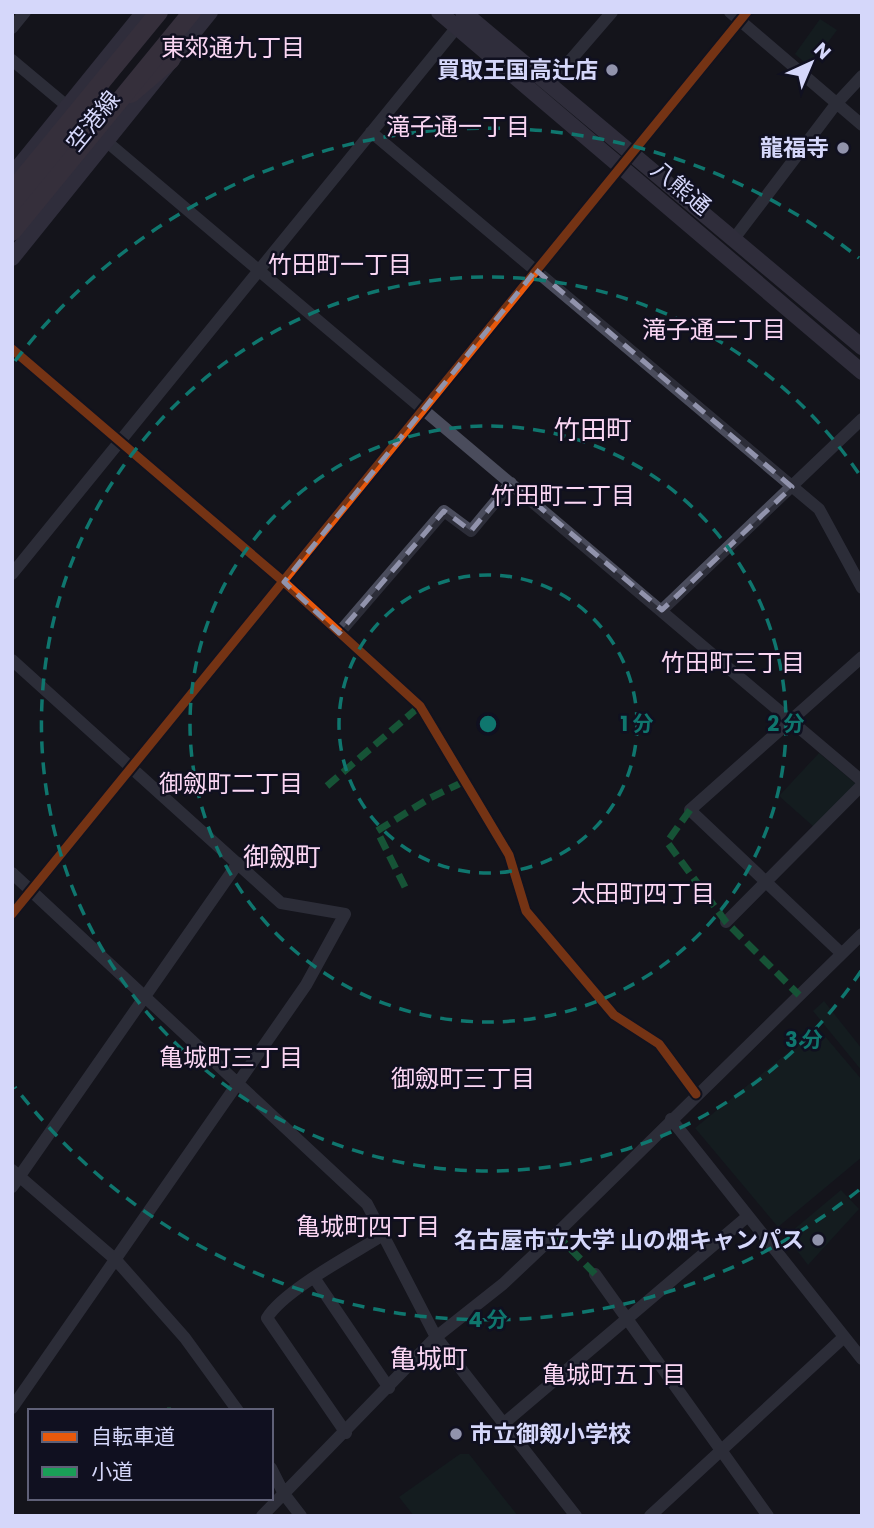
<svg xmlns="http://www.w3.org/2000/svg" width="874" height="1528" viewBox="0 0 874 1528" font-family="Poppins,'Noto Sans JP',sans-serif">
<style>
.green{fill:#142624}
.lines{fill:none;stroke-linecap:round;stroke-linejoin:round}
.minor{stroke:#4a4c5c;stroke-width:12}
.major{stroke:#504c62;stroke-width:16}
.highway{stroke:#5d5063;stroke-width:18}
.highway-bridge{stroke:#5d5063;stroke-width:18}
.quiet{stroke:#1a9f57;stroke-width:7;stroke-dasharray:14 7;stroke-linecap:butt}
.cycleway-casing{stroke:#101020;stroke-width:13}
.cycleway{stroke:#e8590c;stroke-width:9}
.marked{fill:none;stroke:#9193ac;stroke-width:5;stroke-dasharray:14 9;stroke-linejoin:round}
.ring{fill:none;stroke:#0f766e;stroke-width:3.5;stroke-dasharray:12 9}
.poi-dot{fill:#9193ac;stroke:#101020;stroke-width:2.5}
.labels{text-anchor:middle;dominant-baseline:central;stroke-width:5;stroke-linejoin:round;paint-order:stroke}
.poi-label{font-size:23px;font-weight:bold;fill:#d5d7fa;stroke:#101020;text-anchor:end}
.street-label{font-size:23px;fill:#d5d7fa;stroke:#101020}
.neighbourhood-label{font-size:24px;fill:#fad6f3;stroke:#101020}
.quarter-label{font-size:26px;fill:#fad6f3;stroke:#101020}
.centre{fill:#0f766e;stroke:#101020;stroke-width:3.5}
.ring-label{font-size:21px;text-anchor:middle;font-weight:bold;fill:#0f766e;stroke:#101020;stroke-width:5;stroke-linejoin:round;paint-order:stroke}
</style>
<rect width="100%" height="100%" fill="#14141c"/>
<!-- green -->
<path class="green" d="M 820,19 L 837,30 L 810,67 L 795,54 Z
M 819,753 L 856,784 L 814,827 L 779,796 Z
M 824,1001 L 862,1049 L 862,1071 L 813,1011 Z
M 818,1028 L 862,1080 L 862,1157 L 778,1227 L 695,1128 Z
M 841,1190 L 859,1209 L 808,1265 L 786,1236 Z
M 460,1454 L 469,1454 L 518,1516 L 414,1516 L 399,1497 Z"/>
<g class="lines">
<!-- minor -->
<path class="minor" d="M 730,12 L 862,125
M 12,28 L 25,12
M 12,60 L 67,106
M 549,85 L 612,12
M 371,132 L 819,509 L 862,588
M 106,141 L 862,781
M 733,240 L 836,104 L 862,76
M 12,349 L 284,582 L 420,706 L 509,855 L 526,911 L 614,1015 L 659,1044 L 696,1094
M 12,574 L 457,27
M 662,610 L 862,419
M 339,633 L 444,511 L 471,531 L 511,483
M 12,660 L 281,903 L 345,914 L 306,985 L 12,1408
M 12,873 L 367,1204 L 436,1337 L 576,1516
M 12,914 L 747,12
M 726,922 L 862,785
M 841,953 L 690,810 L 862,657
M 671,1119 L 862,1359
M 12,1170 L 116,1260 L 185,1338 L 238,1411
M 12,1187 L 238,863
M 595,1274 L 768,1516
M 315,1279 L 389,1388
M 503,1424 L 748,1216
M 346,1433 L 267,1318 C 284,1290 353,1254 383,1235
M 271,1468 L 284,1494 L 301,1516
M 262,1516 L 436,1337 L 503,1284 L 556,1234 L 862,934
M 650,1516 L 844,1337"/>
<!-- major -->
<path class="major" d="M 439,12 L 862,372
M 463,12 L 862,347
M 12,175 L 144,12
M 12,258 L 210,12"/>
<!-- highway -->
<path class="highway" d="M 131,94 L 171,60
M 12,191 L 159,12
M 12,215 L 73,143 L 93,125"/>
<!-- highway-bridge -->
<path class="highway-bridge" d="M 12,232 L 192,12"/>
<!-- quiet -->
<path class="quiet" d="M 327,786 L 420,706
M 690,810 L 667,842 L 726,922 L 799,995
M 405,887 L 377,831 L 430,798 L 463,782
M 556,1234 L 595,1274
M 167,1411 L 171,1411"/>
<!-- cycleway casing -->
<g class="cycleway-casing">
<path id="cycleway" d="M 12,349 L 284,582 L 420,706 L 509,855 L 526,911 L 614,1015 L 659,1044 L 696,1094
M 12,914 L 747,12"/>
</g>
<!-- cycleway -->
<use href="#cycleway" class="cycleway"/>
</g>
<!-- marked area -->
<path d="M0 0H874V1528H0ZM 536,270 L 792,487 L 662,610 L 511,483 L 471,531 L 444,511 L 339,633 L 284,582 Z" fill="#14141c" fill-opacity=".55" fill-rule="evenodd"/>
<path class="marked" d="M 536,270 L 792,487 L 662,610 L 511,483 L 471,531 L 444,511 L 339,633 L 284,582 Z"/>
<!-- distance rings -->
<g class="ring">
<circle cx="488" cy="724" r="149"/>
<circle cx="488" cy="724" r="298"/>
<path d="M861 971A447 447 0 1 1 861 477"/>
<path d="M859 1190A596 596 0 0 1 15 1087M15 361A596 596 0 0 1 859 258"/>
</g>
<!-- markers -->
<g class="poi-dot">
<circle cx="612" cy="70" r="7"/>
<circle cx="843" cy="148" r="7"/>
<circle cx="818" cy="1240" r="7"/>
<circle cx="456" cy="1434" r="7"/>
</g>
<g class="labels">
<!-- poi labels -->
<g class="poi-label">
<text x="598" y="70">買取王国高辻店</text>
<text x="829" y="148">龍福寺</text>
<text x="804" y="1240">名古屋市立大学 山の畑キャンパス</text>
<text x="470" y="1434" text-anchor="start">市立御剱小学校</text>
</g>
<!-- street labels -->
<g class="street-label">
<text transform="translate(93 121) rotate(-51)">空港線</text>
<text transform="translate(681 188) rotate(40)">八熊通</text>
</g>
<!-- neighbourhood labels -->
<g class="neighbourhood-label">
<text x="233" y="47">東郊通九丁目</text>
<text x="458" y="126">滝子通一丁目</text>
<text x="340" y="264">竹田町一丁目</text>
<text x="714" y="329">滝子通二丁目</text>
<text x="563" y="495">竹田町二丁目</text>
<text x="733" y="662">竹田町三丁目</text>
<text x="231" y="783">御劔町二丁目</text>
<text x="643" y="893">太田町四丁目</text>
<text x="231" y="1057">亀城町三丁目</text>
<text x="463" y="1078">御劔町三丁目</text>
<text x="368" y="1226">亀城町四丁目</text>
<text x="614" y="1374">亀城町五丁目</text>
</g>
<!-- quarter labels -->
<g class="quarter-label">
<text x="593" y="430">竹田町</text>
<text x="282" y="857">御劔町</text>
<text x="429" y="1359">亀城町</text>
</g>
</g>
<circle cx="488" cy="724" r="10" class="centre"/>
<g class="ring-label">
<text x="637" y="731">1 分</text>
<text x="786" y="731">2 分</text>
<text x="804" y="1047">3 分</text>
<text x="488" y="1327">4 分</text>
</g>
<!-- border -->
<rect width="874" height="1528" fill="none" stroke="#d5d7fa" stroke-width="28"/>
<!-- legend -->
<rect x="28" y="1409" width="245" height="91" fill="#101020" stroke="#5f6077" stroke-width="2"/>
<rect x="42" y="1432" width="35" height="10" fill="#e8590c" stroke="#5f6077" stroke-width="2"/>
<text x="91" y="1444" font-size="21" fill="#d5d7fa">自転車道</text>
<rect x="42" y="1467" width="35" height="10" fill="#1a9f57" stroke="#5f6077" stroke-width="2"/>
<text x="91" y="1479" font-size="21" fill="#d5d7fa">小道</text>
<!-- north arrow -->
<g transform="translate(811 63) rotate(44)" stroke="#101020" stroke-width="5" paint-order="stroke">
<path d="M0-5L12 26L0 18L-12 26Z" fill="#d5d7fa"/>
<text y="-10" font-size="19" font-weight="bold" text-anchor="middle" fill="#d5d7fa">N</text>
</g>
</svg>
